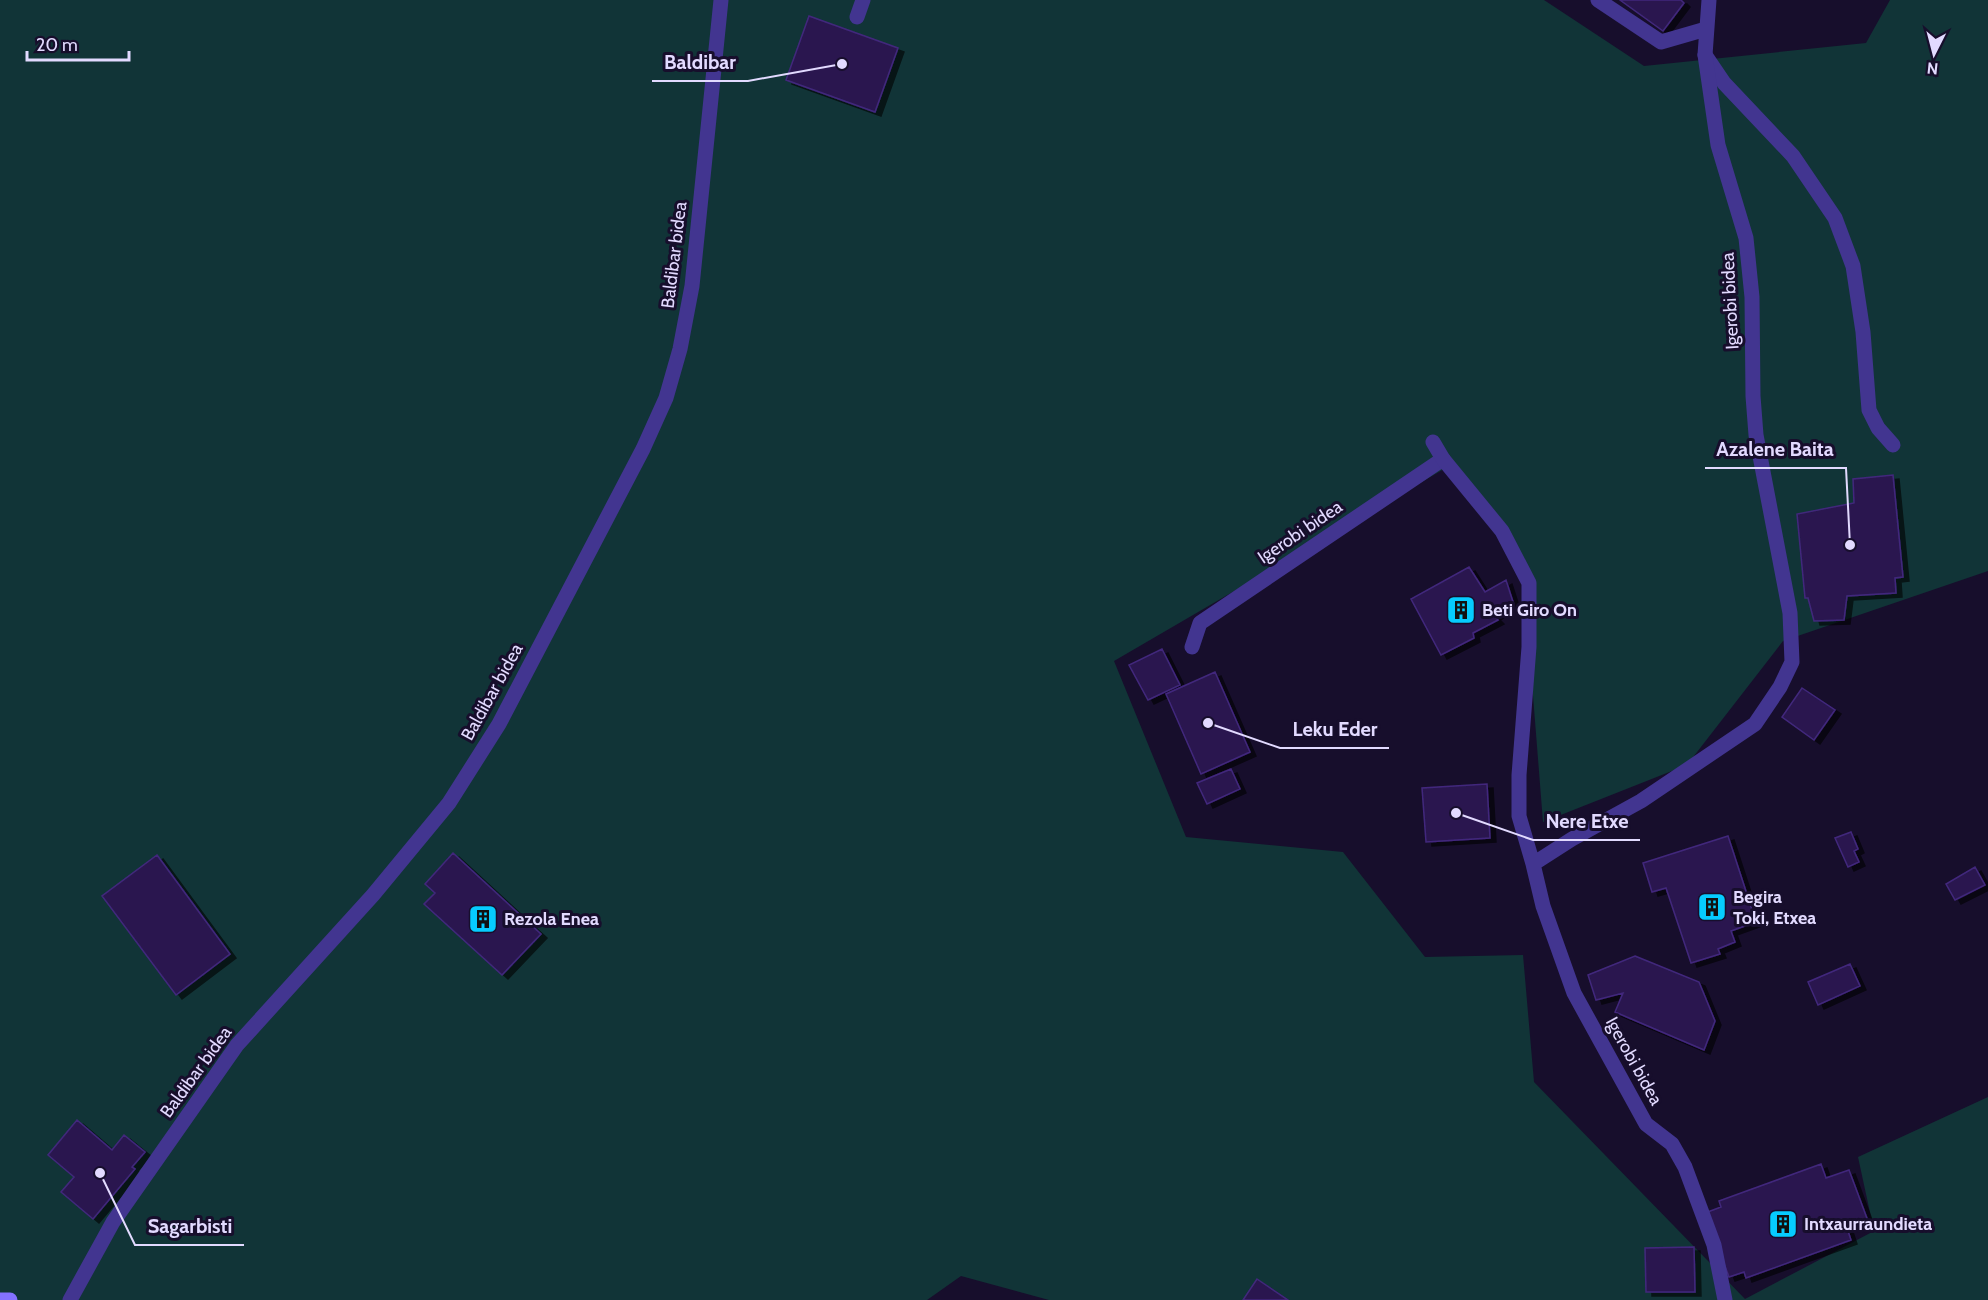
<svg xmlns="http://www.w3.org/2000/svg" width="1988" height="1300" viewBox="0 0 1988 1300" font-family="Cabin,sans-serif">
<style>
.green{fill:#113437}
.building{fill:#29194f;stroke:#42287d;stroke-width:1.5;filter:url(#shadow)}
.lines{fill:none;stroke-linecap:round;stroke-linejoin:round}
.service{stroke:#423590;stroke-width:15}
.minor{stroke:#423590;stroke-width:15}
.secondary{stroke:#8371ff;stroke-width:15}
.labels{text-anchor:middle;dominant-baseline:central;stroke-width:6;stroke-linejoin:round;paint-order:stroke}
.street-label{font-size:18px;fill:#e2daff;stroke:#170e2c}
.poi-label{font-size:18px;font-weight:bold;fill:#e2daff;stroke:#170e2c;text-anchor:start}
.leader{fill:none;stroke:#e2daff;stroke-width:2}
.callout-dot{fill:#e2daff;stroke:#170e2c;stroke-width:2}
.callout-label{font-size:20px;text-anchor:middle;font-weight:bold;fill:#e2daff;stroke:#170e2c;stroke-width:6;stroke-linejoin:round;paint-order:stroke}
</style>
<defs>
<filter id="shadow"><feDropShadow dx="6" dy="4" stdDeviation="0" flood-color="#0009"/></filter>
</defs>
<rect width="100%" height="100%" fill="#170e2c"/>
<!-- green -->
<path class="green" d="M 0,0 L 1544,0 L 1644,66 L 1866,43 L 1890,0 L 1988,0 L 1988,571 L 1783,641 L 1687,765 L 1543,822 L 1523,569 L 1444,469 L 1114,661 L 1186,837 L 1343,852 L 1425,957 L 1523,955 L 1534,1082 L 1745,1299 L 1874,1231 L 1858,1157 L 1988,1097 L 1988,1300 L 1049,1300 L 961,1276 L 927,1300 L 0,1300 Z"/>
<!-- building -->
<path class="building" d="M 1620,0 L 1681,0 L 1684,3 L 1663,31 Z
M 809,16 L 898,48 L 875,112 L 786,80 Z
M 1893,475 L 1903,577 L 1895,578 L 1896,593 L 1847,596 L 1844,620 L 1814,621 L 1808,598 L 1805,598 L 1797,514 L 1854,503 L 1853,479 Z
M 1469,567 L 1485,592 L 1506,580 L 1514,605 L 1494,616 L 1498,620 L 1473,633 L 1474,638 L 1441,655 L 1411,599 Z
M 1162,649 L 1180,685 L 1148,700 L 1129,665 Z
M 1215,672 L 1250,752 L 1201,774 L 1166,694 Z
M 1802,688 L 1835,710 L 1814,740 L 1782,717 Z
M 1231,769 L 1240,789 L 1207,804 L 1197,783 Z
M 1487,784 L 1490,838 L 1426,842 L 1422,788 Z
M 1851,832 L 1858,849 L 1854,851 L 1859,862 L 1848,867 L 1835,838 Z
M 1728,836 L 1756,922 L 1731,931 L 1735,942 L 1718,949 L 1720,954 L 1691,963 L 1666,888 L 1652,892 L 1643,863 Z
M 453,853 L 541,934 L 502,975 L 424,904 L 435,893 L 425,884 Z
M 157,855 L 230,954 L 176,995 L 102,896 Z
M 1975,867 L 1985,885 L 1955,900 L 1946,884 Z
M 1635,956 L 1699,982 L 1715,1021 L 1704,1050 L 1615,1012 L 1623,993 L 1596,1000 L 1588,975 Z
M 1850,964 L 1860,986 L 1818,1005 L 1808,982 Z
M 77,1120 L 112,1150 L 124,1135 L 145,1152 L 132,1167 L 135,1169 L 93,1219 L 61,1192 L 74,1177 L 48,1155 Z
M 1821,1164 L 1826,1178 L 1849,1170 L 1868,1221 L 1847,1228 L 1851,1240 L 1746,1278 L 1744,1272 L 1729,1277 L 1705,1213 L 1721,1207 L 1719,1201 Z
M 1694,1247 L 1695,1292 L 1646,1292 L 1645,1248 Z
M 1257,1279 L 1288,1300 L 1243,1300 Z"/>
<g class="lines">
<!-- service -->
<path class="service" d="M 1705,55 L 1724,83 L 1793,156 L 1835,218 L 1853,266 L 1863,332 L 1869,410 L 1878,428 L 1893,445
M 1192,647 L 1200,623 L 1443,459"/>
<!-- minor -->
<path class="minor" d="M 1598,0 L 1661,42 L 1706,29
M 1709,0 L 1705,55 L 1718,145 L 1746,238 L 1752,297 L 1753,396 L 1756,435 L 1790,613 L 1792,662 L 1780,687 L 1755,724 L 1641,801 L 1572,839 L 1533,864 L 1543,906 L 1574,993 L 1646,1124 L 1672,1144 L 1685,1167 L 1714,1245 L 1725,1300
M 857,17 L 863,0
M 1433,442 L 1443,459 L 1502,531 L 1529,583 L 1529,647 L 1519,775 L 1519,816 L 1533,864
M 70,1300 L 113,1222 L 237,1045 L 373,895 L 449,803 L 499,724 L 643,449 L 666,398 L 680,349 L 692,286 L 721,0"/>
<!-- secondary -->
<path class="secondary" d="M 0,1300 L 10,1300"/>
</g>
<!-- icons -->
<defs>
<g id="building-square" transform="scale(1.5)"><rect x="-9" y="-9" width="18" height="18" rx="4" fill="#06ccff" stroke="#170e2c"/><path d="M-4-6H4V6H1V3H-1V6H-4ZM-2.5-4.3h1.7v1.8h-1.7ZM.8-4.3h1.7v1.8H.8ZM-2.5-1h1.7V.8h-1.7ZM.8-1h1.7V.8H.8Z" fill="#111"/></g>
</defs>
<g fill-rule="evenodd">
<use href="#building-square" x="1461" y="610"/>
<use href="#building-square" x="1712" y="907"/>
<use href="#building-square" x="483" y="919"/>
<use href="#building-square" x="1783" y="1224"/>
</g>
<g class="labels">
<!-- street labels -->
<g class="street-label">
<text transform="translate(674 255) rotate(-83)">Baldibar bidea</text>
<text transform="translate(1730 301) rotate(-93)">Igerobi bidea</text>
<text transform="translate(1300 532) rotate(-34)">Igerobi bidea</text>
<text transform="translate(492 692) rotate(-61)">Baldibar bidea</text>
<text transform="translate(1634 1061) rotate(61)">Igerobi bidea</text>
<text transform="translate(196 1072) rotate(-54)">Baldibar bidea</text>
</g>
<!-- poi labels -->
<g class="poi-label">
<text x="1482" y="610">Beti Giro On</text>
<text x="1733" y="897">Begira<tspan x="1733" dy="21">Toki, Etxea</tspan></text>
<text x="504" y="919">Rezola Enea</text>
<text x="1804" y="1224">Intxaurraundieta</text>
</g>
</g>
<!-- callouts -->
<path class="leader" d="M842 64L748 81H652M1850 545L1846 468H1705M1208 723L1280 748H1389M1456 813L1533 840H1640M100 1173L135 1245H244"/>
<g class="callout-dot">
<circle cx="842" cy="64" r="6"/>
<circle cx="1850" cy="545" r="6"/>
<circle cx="1208" cy="723" r="6"/>
<circle cx="1456" cy="813" r="6"/>
<circle cx="100" cy="1173" r="6"/>
</g>
<g class="callout-label">
<text x="700" y="69">Baldibar</text>
<text x="1775" y="456">Azalene Baita</text>
<text x="1335" y="736">Leku Eder</text>
<text x="1587" y="828">Nere Etxe</text>
<text x="190" y="1233">Sagarbisti</text>
</g>
<!-- north arrow -->
<g transform="translate(1934 54) rotate(186)" stroke="#170e2c" stroke-width="4.5" paint-order="stroke">
<path d="M0-4.5L10 22L0 15L-10 22Z" fill="#e2daff"/>
<text y="-9" font-size="16" font-weight="bold" text-anchor="middle" fill="#e2daff">N</text>
</g>
<!-- scale -->
<path d="M27 51v9h102v-9" fill="none" stroke="#e2daff" stroke-width="3"/>
<text x="36" y="51" font-size="18" fill="#e2daff" stroke="#170e2c" stroke-width="4.5" paint-order="stroke">20 m</text>
</svg>
